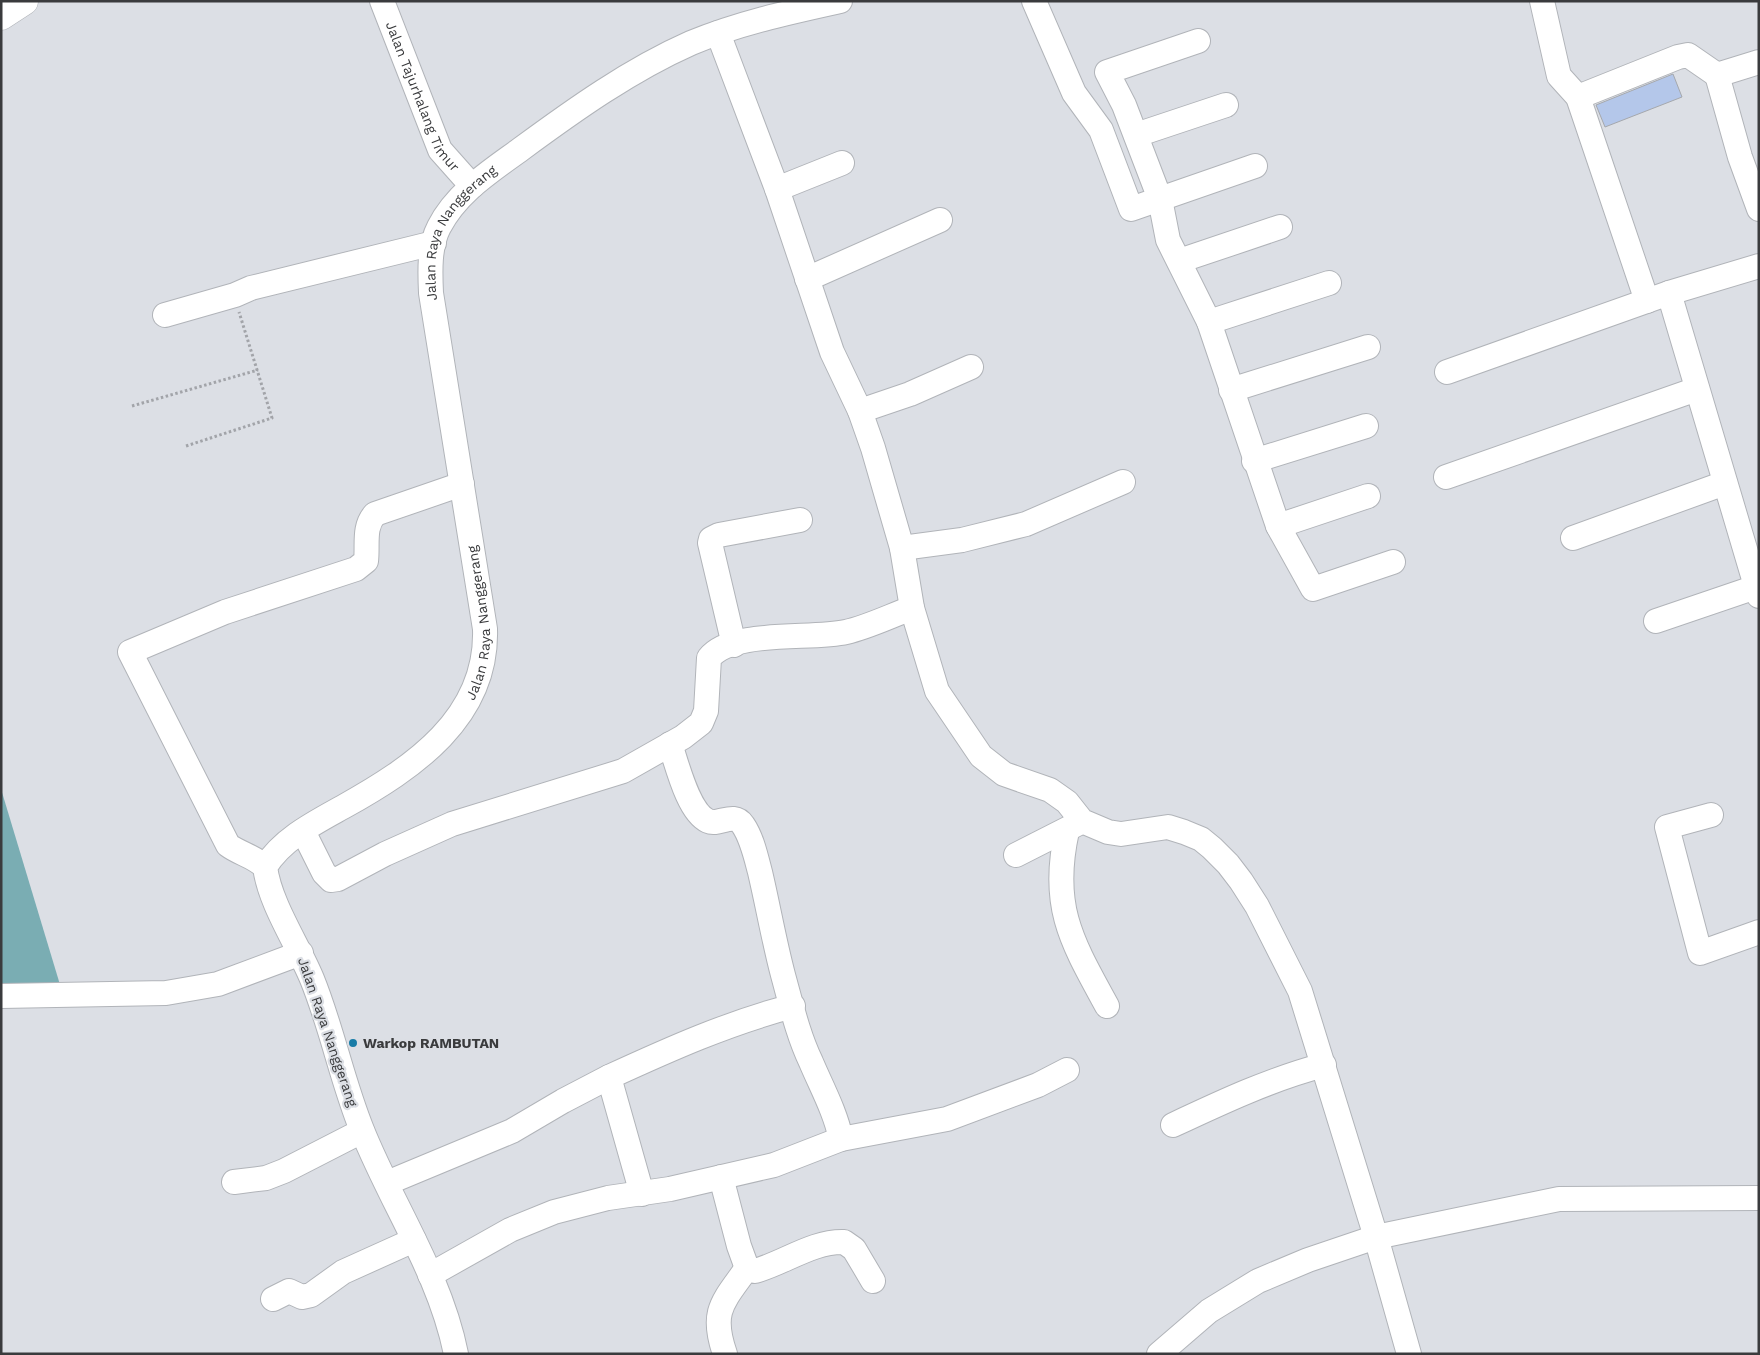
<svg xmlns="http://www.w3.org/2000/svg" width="1760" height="1355" viewBox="0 0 1760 1355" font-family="'Work Sans',sans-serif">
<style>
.water{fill:#7aadb3}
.building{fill:#b4c7ea;stroke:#a5a8ad}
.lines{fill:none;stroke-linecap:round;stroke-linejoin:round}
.minor-casing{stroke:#b1b4b9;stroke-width:26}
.highway-casing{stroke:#b1b4b9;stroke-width:29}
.path{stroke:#a2a4a9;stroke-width:3;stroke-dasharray:2.5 2.5;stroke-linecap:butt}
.minor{stroke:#fff;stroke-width:24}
.highway{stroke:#fff;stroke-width:28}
.poi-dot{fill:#187ca7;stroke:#dcdfe5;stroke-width:2}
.labels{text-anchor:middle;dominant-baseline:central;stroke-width:4.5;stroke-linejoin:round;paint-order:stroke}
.street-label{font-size:14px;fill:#3a3b3d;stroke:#dcdfe5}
.poi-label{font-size:14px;font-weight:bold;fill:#3a3b3d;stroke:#dcdfe5;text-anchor:start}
</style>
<rect width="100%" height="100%" fill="#dcdfe5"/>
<!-- water -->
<path class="water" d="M 1,789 L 61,988 L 1,989 Z"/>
<!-- building -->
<path class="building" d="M 1673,74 L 1682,97 L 1605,127 L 1596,105 Z"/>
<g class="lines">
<!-- minor casing -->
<g class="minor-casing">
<g id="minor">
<path id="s1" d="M 382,1 L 440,150 L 472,186"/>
<path d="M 1034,1 L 1074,93 L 1101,130 L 1131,209 L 1255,166"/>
<path d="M 1542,1 L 1559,76 L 1578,97 L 1647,301"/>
<path d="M 718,33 L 777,189 L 832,352 L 860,411 L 873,448 L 902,548 L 912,608 L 937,691 L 981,756 L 1004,774 L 1050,790 L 1067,802 L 1082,821 L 1108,832 L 1121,834 L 1168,827 L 1184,832 L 1201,839 L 1212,848 L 1228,864 L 1241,881 L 1257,906 L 1300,991 L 1376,1237 L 1409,1354"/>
<path d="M 1198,41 L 1107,72 L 1124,105 L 1160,199 L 1168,240 L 1209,322 L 1278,526 L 1313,589 L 1393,562"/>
<path d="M 1717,75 L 1740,157 L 1759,209"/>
<path d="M 1578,97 L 1678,57 L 1688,55 L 1717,75 L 1759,62"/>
<path d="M 1136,135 L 1226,105"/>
<path d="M 777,189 L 842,163"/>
<path d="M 1179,261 L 1280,227"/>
<path d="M 807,279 L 940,220"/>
<path d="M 1669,293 L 1759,596"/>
<path d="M 165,315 L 235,295 L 251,288 L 434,243"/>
<path d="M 1209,322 L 1329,283"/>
<path d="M 1447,372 L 1669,293 L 1759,266"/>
<path d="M 1231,390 L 1368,347"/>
<path d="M 860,411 L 910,394 L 971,367"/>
<path d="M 1254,461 L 1366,426"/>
<path d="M 1446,477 L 1697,389"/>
<path d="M 1278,526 L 1368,496"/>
<path d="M 1573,538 L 1725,483"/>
<path d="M 902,548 L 962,540 L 1026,524 L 1123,482"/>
<path d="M 1656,621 L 1756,587"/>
<path d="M 734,645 L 710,543 L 711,539 L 719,535 L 800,520"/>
<path d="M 670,744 C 677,764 688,812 708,821 C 719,826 734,811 743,825 C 752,838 756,857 760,872 C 768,906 774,941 783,975 C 791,1004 798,1035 811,1062 C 822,1088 835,1111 841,1139"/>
<path d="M 1711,815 L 1667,827 L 1700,953 L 1759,932"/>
<path d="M 303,831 L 324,873 L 331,880 L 338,879 L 385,854 L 452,824 L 623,771 L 683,737 L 701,723 L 706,711 L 709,658 C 732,629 812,640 846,632 C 868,627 890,616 912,608"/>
<path d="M 1067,831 C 1050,907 1072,942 1107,1006"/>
<path d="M 1016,855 L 1077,824"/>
<path d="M 265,867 C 254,856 240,854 228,845 L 130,652 L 225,612 L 356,569 L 366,561 C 368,545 363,527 375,514 L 462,484"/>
<path d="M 1,996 L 166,993 L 218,984 L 301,953"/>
<path d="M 1173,1125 C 1222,1102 1271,1079 1324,1065"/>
<path d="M 721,1177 L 739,1246 L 747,1268 L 755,1271 C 784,1263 813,1241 844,1242 L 854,1249 L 873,1281"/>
<path d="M 234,1182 L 266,1178 L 284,1171 L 362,1131"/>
<path d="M 387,1183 L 512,1131 L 563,1101 L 609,1077"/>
<path d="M 642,1194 L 609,1077 C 670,1049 728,1023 793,1006"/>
<path d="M 430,1275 L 510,1230 L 554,1212 L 608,1198 L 670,1189 L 774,1165 L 841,1139 L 947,1119 L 1038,1085 L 1067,1070"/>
<path d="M 273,1299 L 289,1291 L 302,1297 L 311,1295 L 343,1272 L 414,1240"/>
<path id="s2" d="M 456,1354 C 440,1274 392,1205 362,1130 C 342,1081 332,1028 312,979 C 297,943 270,904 265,867 C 282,839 316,822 343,807 C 413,768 488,718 485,629 L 431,293 C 430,272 429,246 439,227 C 457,192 491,171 521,149 C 574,110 630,70 691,43 C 739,23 790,12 840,1"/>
<path d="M 725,1354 C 710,1311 723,1302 747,1268"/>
<path d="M 1159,1354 L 1209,1311 L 1258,1281 L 1308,1260 L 1376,1237 L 1559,1199 L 1759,1198"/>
</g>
</g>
<!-- highway casing -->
<g class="highway-casing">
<path id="highway" d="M 1,16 L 24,1"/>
</g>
<!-- path -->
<path class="path" d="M 132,406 L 258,370
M 186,446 L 272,418 L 239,312"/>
<!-- minor -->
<use href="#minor" class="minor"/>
<!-- highway -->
<use href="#highway" class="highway"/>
</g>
<!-- markers -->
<circle class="poi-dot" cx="353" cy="1043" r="5"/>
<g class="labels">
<!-- street labels -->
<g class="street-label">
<text stroke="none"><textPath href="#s1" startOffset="104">Jalan Tajurhalang Timur</textPath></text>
<text stroke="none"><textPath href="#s2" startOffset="1276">Jalan Raya Nanggerang</textPath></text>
<text stroke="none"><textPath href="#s2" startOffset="871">Jalan Raya Nanggerang</textPath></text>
<text transform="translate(328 1032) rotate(71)">Jalan Raya Nanggerang</text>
</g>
<!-- poi labels -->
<g class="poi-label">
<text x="363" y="1043">Warkop RAMBUTAN</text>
</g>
</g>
<!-- border -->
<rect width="1760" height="1355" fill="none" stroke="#3a3b3d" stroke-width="5"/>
</svg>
